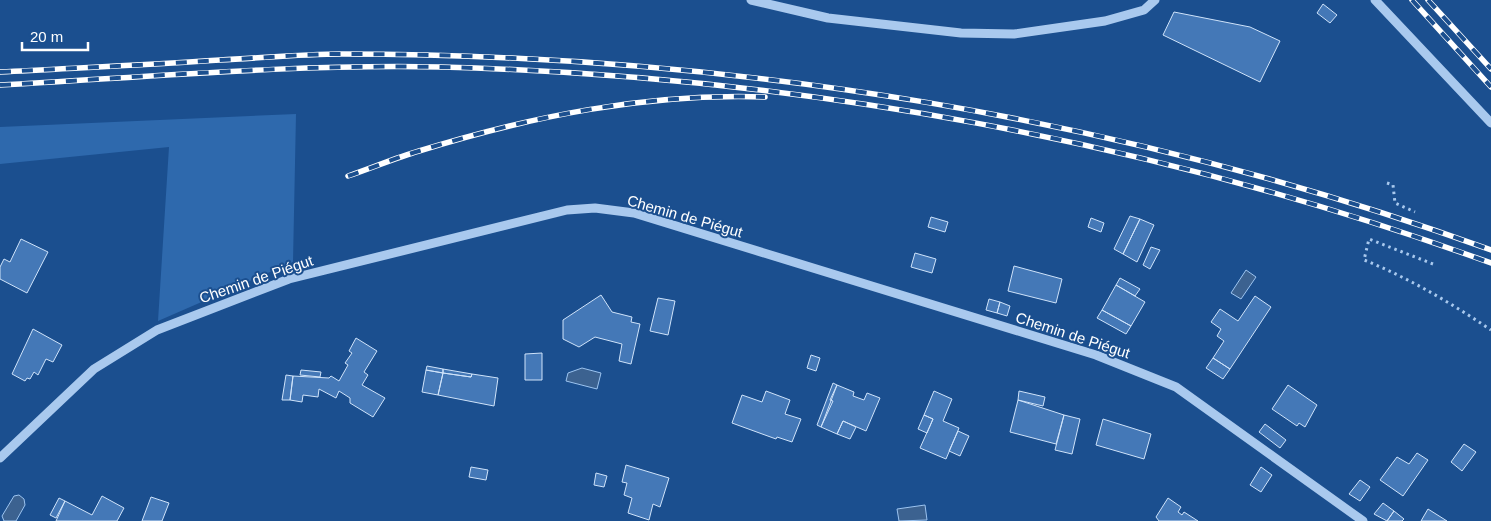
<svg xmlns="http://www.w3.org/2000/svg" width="1491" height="521" viewBox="0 0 1491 521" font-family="Arial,sans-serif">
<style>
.green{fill:#2e69ad}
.water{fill:#3c6290;stroke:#9cc4f0}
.building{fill:#4478b7;stroke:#cfe3fa}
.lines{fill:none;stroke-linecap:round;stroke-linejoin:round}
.path{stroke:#a9c9ee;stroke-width:3;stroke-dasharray:2.5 4;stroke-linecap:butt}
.minor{stroke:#a9c9ee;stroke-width:9}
.rail-casing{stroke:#fff;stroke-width:5.5}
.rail{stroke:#1b4f8f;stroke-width:4;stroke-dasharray:11;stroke-linecap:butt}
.labels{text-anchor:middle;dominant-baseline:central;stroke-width:4;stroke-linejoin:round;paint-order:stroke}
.street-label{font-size:15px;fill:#fff;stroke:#1b4f8f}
</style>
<rect width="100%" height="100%" fill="#1b4f8f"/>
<!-- green -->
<path class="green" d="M 296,114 L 293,262 L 158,321 L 169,147 L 0,164 L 0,127 Z"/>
<!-- water -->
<path class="water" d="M 1246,270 L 1256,277 L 1241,299 L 1231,293 Z
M 582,368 L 601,373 L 597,389 L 566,381 L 568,373 Z
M 19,495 L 24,499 L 25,505 L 16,521 L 4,521 L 2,516 L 14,496 Z
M 925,505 L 927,520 L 899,521 L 897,509 Z"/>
<!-- building -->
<path class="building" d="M 1323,4 L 1337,15 L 1330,23 L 1317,13 Z
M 1174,12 L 1250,27 L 1280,41 L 1260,82 L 1163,35 Z
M 1130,216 L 1140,219 L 1123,254 L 1114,249 Z
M 931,217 L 948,222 L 945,232 L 928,227 Z
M 1091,218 L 1104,223 L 1101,232 L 1088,227 Z
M 1140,219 L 1154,225 L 1137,262 L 1123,254 Z
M 21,239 L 48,252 L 27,293 L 0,279 L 0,267 L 4,259 L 10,262 Z
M 1151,247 L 1160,250 L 1150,269 L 1143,265 Z
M 915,253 L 936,259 L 932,273 L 911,267 Z
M 1014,266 L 1062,279 L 1056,303 L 1008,291 Z
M 1120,278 L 1140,289 L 1135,296 L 1116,285 Z
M 1116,285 L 1145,302 L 1131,326 L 1102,310 Z
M 601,295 L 612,312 L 632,317 L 631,322 L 640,324 L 631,364 L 619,361 L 622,344 L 595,337 L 579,347 L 563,339 L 563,320 Z
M 1255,296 L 1271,307 L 1230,369 L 1213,358 L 1224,341 L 1217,336 L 1221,329 L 1211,322 L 1220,309 L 1238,321 Z
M 658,298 L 675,301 L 668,335 L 650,331 Z
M 989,299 L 1000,302 L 997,313 L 986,310 Z
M 1000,302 L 1010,306 L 1007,316 L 997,313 Z
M 1102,310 L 1131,326 L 1126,334 L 1097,318 Z
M 33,329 L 62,345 L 53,362 L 46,359 L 38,375 L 34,372 L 30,379 L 27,378 L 25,381 L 12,374 Z
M 356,338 L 377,351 L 364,372 L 368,375 L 362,385 L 385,398 L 373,417 L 350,403 L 350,398 L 339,391 L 336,398 L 319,389 L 318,397 L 303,395 L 302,402 L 290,400 L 293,376 L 329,378 L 331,376 L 339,381 L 348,365 L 345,363 L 352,353 L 349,351 Z
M 542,353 L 542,380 L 525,380 L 525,354 Z
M 811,355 L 820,358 L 816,371 L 807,368 Z
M 1213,358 L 1230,369 L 1223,379 L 1206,368 Z
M 427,366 L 443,369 L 443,373 L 426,370 Z
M 443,369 L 472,374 L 471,377 L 443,373 Z
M 301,370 L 321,372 L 320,377 L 300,375 Z
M 426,370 L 443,373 L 438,395 L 422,392 Z
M 443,373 L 471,377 L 472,374 L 498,378 L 494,406 L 438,395 Z
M 286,375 L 293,376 L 290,400 L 282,400 Z
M 833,383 L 837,385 L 830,400 L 833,401 L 821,427 L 817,425 Z
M 837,385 L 854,392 L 853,396 L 864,400 L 867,393 L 880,398 L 866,431 L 843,421 L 837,434 L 821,427 Z
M 1288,385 L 1317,405 L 1305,427 L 1299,423 L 1297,426 L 1272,409 Z
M 766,391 L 790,400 L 785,414 L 801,419 L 792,442 L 777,437 L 776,439 L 732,423 L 742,395 L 762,402 Z
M 934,391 L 952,399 L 943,421 L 959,428 L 946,459 L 920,448 L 933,419 L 924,415 Z
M 1019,391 L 1045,397 L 1043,406 L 1018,400 Z
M 1018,400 L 1064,415 L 1056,444 L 1010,432 Z
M 924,415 L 933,419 L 927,433 L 918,429 Z
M 1064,415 L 1080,419 L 1072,454 L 1055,450 Z
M 1103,419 L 1151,434 L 1144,459 L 1096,445 Z
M 843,421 L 856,427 L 850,439 L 837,434 Z
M 1265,424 L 1286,440 L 1280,448 L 1259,432 Z
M 958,431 L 969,436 L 960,456 L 949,451 Z
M 1464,444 L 1476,452 L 1462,471 L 1451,462 Z
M 1417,453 L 1428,460 L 1403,496 L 1380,480 L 1397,457 L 1409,464 Z
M 626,465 L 669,478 L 660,507 L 653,504 L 649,520 L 628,513 L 632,498 L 624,495 L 627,483 L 622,482 Z
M 471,467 L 488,470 L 486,480 L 469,477 Z
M 1261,467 L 1272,475 L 1261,492 L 1250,485 Z
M 596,473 L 607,476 L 604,487 L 594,485 Z
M 1360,480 L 1370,487 L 1360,501 L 1349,494 Z
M 102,496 L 124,508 L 117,521 L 56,521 L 65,501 L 92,515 Z
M 151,497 L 169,503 L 162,521 L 142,521 Z
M 59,498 L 65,501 L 56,518 L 50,515 Z
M 1168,498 L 1181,507 L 1178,512 L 1182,515 L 1184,512 L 1198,521 L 1159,521 L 1156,517 Z
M 1383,503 L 1394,511 L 1387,521 L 1374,514 Z
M 1428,509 L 1447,521 L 1421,521 Z
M 1394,511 L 1404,519 L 1402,521 L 1387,521 Z"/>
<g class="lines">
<!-- path -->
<path class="path" d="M 1387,183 L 1393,185 L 1395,203 L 1415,212
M 1433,264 L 1369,239 L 1364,260 C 1409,278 1451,303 1491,330"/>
<!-- minor -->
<path class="minor" d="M 751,0 L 828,18 L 961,33 L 1014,34 L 1105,21 L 1144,10 L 1155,0
M 1375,0 L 1491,123
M 0,458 L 94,369 L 157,330 L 289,279 L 567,210 L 595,208 L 634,213 L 1096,355 L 1176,387 L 1363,521"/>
<!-- rail casing -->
<g class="rail-casing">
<path id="rail" d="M 1412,0 L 1491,87
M 1428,0 L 1491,69
M 0,72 C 73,68 147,65 220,60 C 261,58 302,54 342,54 C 733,54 1123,117 1491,250
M 0,85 C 147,77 294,64 441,67 C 798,76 1155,141 1491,263
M 348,176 C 372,168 395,158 419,151 C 532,116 647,93 765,97"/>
</g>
<!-- rail -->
<use href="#rail" class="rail"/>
</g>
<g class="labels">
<!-- street labels -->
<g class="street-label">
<text transform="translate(685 216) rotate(16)">Chemin de Piégut</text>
<text transform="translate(256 279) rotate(-19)">Chemin de Piégut</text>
<text transform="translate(1073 335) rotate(18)">Chemin de Piégut</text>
</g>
</g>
<!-- scale -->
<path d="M22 42v8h66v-8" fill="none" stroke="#ffffff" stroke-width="2.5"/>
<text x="30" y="42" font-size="15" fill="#ffffff" stroke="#1b4f8f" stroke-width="4" paint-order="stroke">20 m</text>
</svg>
